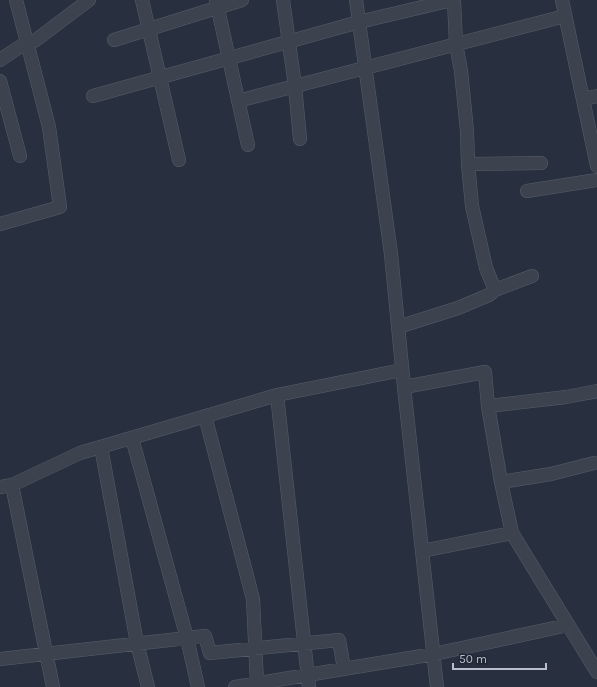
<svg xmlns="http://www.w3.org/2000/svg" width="597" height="687" viewBox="0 0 597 687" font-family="Karla,sans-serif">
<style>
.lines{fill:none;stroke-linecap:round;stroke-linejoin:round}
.minor-casing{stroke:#575e6a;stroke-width:14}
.minor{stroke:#3c434f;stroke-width:13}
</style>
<rect width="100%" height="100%" fill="#28303f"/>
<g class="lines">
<!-- minor casing -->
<g class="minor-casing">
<path id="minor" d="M 142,0 L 179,160
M 216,0 L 248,145
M 283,0 L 295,86 L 300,139
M 356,0 L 391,254 L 404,387 L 437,687
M 454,0 L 456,44 L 461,71 L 467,131 L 468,164 L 472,206 L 486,268 L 495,290
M 562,0 L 597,166
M 114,40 L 242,0
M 0,60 L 21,46 L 36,40 L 89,0
M 0,81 L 20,156
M 93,96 L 359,22 L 452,0
M 583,99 L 597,96
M 238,101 L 565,16
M 468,164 L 541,163
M 527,191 L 597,180
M 0,224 L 60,207 L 49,127 L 16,0
M 398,327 L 458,308 L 489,295 L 495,290 L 532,276
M 404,387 L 485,372 L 488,406 L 501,482 L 512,533 L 597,672
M 277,395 L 309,687
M 488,406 L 566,397 L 597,391
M 205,416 L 253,599 L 257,683
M 132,438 L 187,638 L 198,687
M 101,447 L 137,643 L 148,687
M 501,482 L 551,474 L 594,463
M 12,485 L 53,687
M 0,487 L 12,485 L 80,453 L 277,395 L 402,370
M 422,551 L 512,533
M 0,659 L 205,636 L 210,653 L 339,640 L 344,669
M 235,687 L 434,654 L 568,625"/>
</g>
<!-- minor -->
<use href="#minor" class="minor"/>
</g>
<!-- scale -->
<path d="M453 663v6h93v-6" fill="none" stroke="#b9beca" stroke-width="2"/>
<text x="459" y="663" font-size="12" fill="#b9beca" stroke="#212835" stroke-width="3" paint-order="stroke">50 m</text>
</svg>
